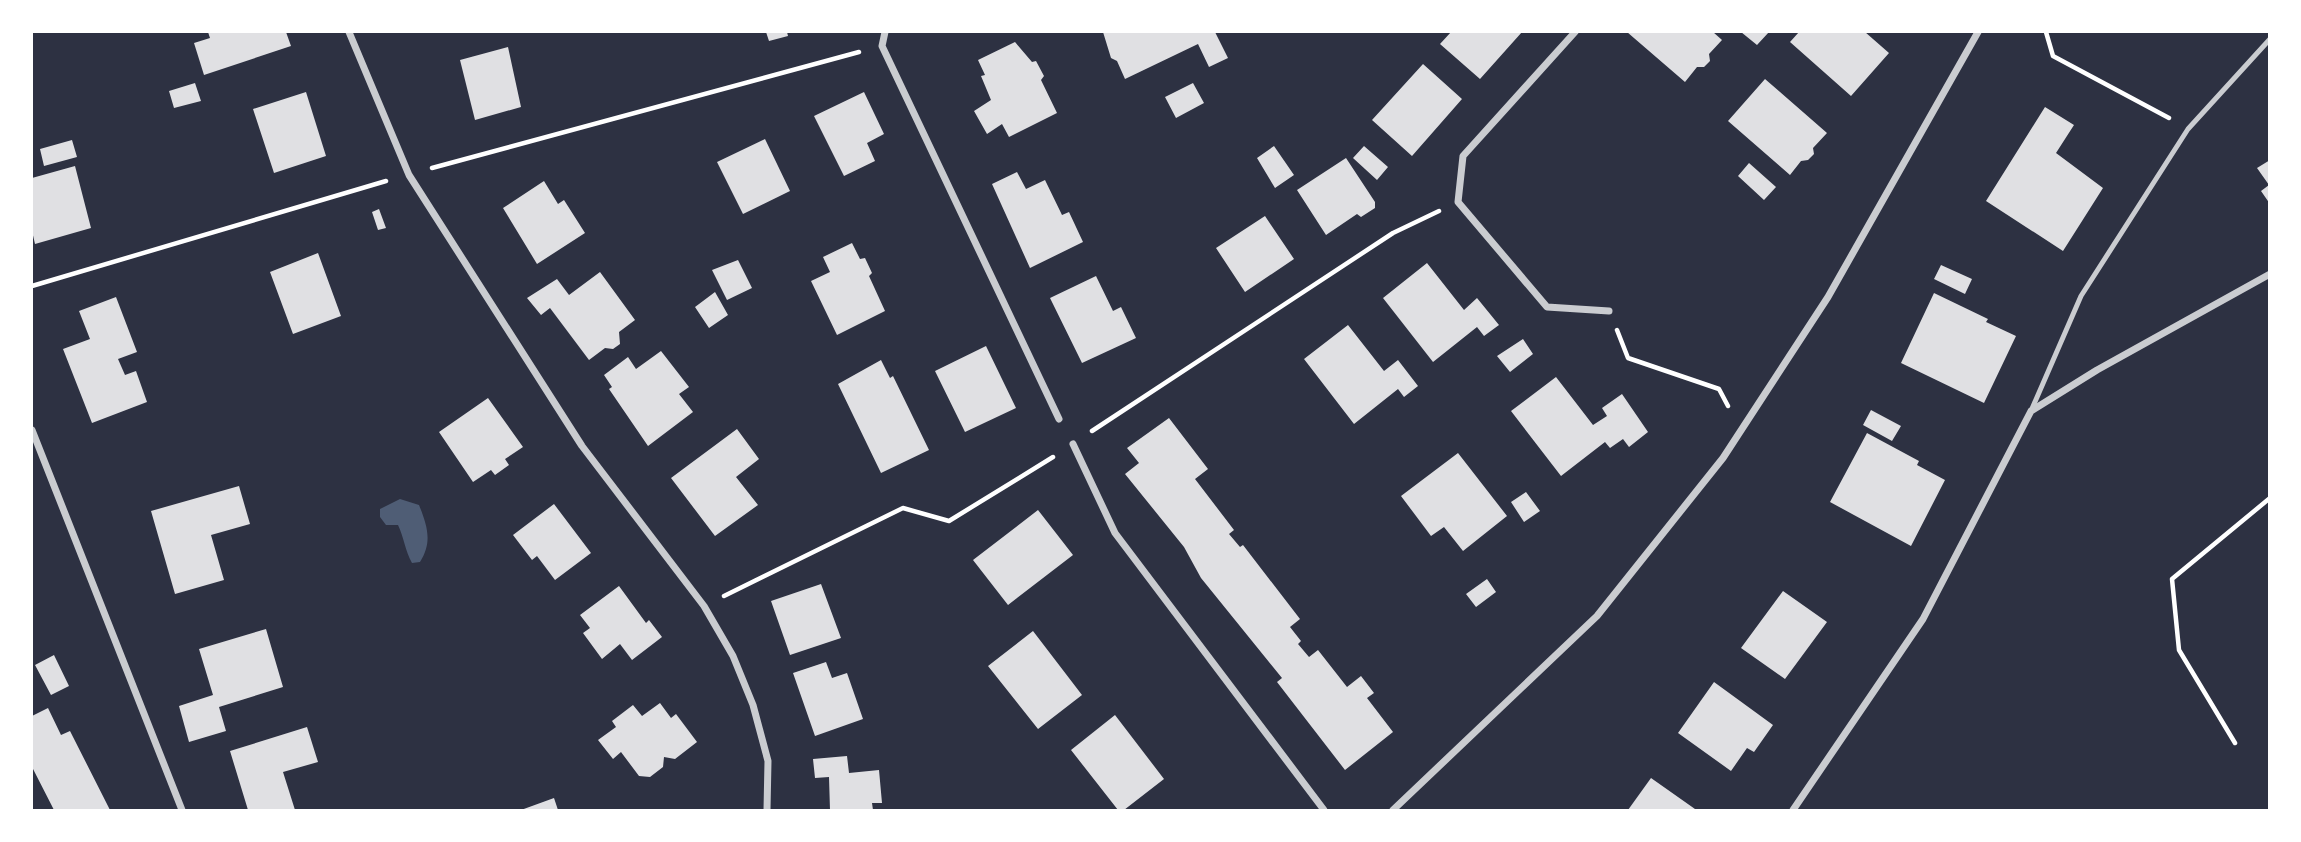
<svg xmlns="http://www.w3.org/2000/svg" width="2301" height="842" viewBox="0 0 2301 842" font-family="'IBM Plex Sans',sans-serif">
<rect width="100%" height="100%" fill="#2d3142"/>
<path fill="#4f5d75" d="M400 499 419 505C427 525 433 542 420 562L412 563C405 550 404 538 398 525H386L380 517V509Z"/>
<path fill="#e0e0e3" d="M208 32H286L291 46 204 75 194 43 210 38Z
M766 32H787L788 36 769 41Z
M1103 32H1215L1228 58 1209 67 1198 44 1125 79 1117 61 1111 58Z
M1451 32H1522L1480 79 1440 44Z
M1627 32H1713L1722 40 1709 54 1710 61 1704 67H1697L1685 82Z
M1741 32H1769L1757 45Z
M1799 32H1865L1889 53 1851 96 1790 42Z
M1015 42 1032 62 1036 61 1044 76 1041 80 1057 113 1009 137 1002 124 987 134 974 111 991 100 981 76 985 75 978 60Z
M508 47 521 107 475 120 460 60Z
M1423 64 1462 99 1412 156 1372 120Z
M1765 79 1827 133 1813 148 1814 154 1808 160 1801 161 1790 175 1728 121Z
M195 83 201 101 174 108 169 91Z
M1193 83 1204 103 1176 118 1165 97Z
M306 92 326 156 274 173 253 109Z
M864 92 884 134 867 143 875 161 844 176 814 116Z
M2045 107 2074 125 2056 153 2103 188 2063 251 1986 201Z
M765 139 790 191 743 214 717 162Z
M72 140 77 157 44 166 40 149Z
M1274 146 1294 175 1275 188 1257 158Z
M1364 146 1388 167 1377 180 1353 158Z
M1346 158 1375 202V208L1361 217 1357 214 1326 235 1297 190Z
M2270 160V204L2261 191 2269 185 2257 168Z
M1749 163 1776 187 1764 200 1738 176Z
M75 166 91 228 35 244 32 231V178Z
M1017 172 1026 189 1045 180 1062 215 1069 212 1083 242 1030 268 992 184Z
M544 181 558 204 564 200 585 233 537 264 503 208Z
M379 209 386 228 378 230 372 212Z
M1265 216 1294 259 1245 292 1216 248Z
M852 243 860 259 865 258 872 273 869 276 885 311 837 335 811 281 830 272 823 257Z
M318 253 341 316 293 334 270 272Z
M738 260 752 288 727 300 712 270Z
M1427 263 1464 310 1477 298 1499 325 1484 336 1477 327 1433 362 1383 298Z
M1941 265 1972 279 1965 294 1934 279Z
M600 272 635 320 619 332 620 344 613 349 605 348 589 360 550 308 541 315 527 298 557 279 569 295Z
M1096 276 1113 311 1121 307 1136 338 1082 363 1050 298Z
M715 292 728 315 709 328 695 307Z
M1934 293 1988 319 1986 322 2016 336 1984 403 1901 363Z
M116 297 137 352 118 359 125 375 136 371 147 402 92 423 63 349 90 339 79 311Z
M1348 325 1384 371 1398 360 1418 386 1404 397 1398 389 1354 424 1304 359Z
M1523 339 1533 354 1510 372 1497 356Z
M986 346 1016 408 965 432 935 371Z
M661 351 689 387 679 394 693 412 648 446 609 389 612 387 604 375 628 357 636 369Z
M881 360 890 378 893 376 929 450 881 473 838 384Z
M1556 377 1593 425 1607 416 1602 408 1622 394 1648 432 1629 447 1623 439 1610 448 1605 442 1561 476 1511 411Z
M488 398 523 447 505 459 509 465 495 475 491 470 473 482 439 432Z
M1871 410 1901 426 1892 441 1863 425Z
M1169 418 1208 469 1195 479 1234 530 1229 534 1240 547 1243 545 1300 619 1290 627 1301 641 1298 644 1309 657 1318 650 1347 687 1361 676 1374 693 1367 698 1393 732 1345 770 1277 682 1282 678 1201 578 1184 547 1125 474 1139 463 1127 448Z
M737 429 759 459 736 477 758 505 715 536 671 478Z
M1867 433 1919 461 1917 465 1945 480 1911 546 1830 502Z
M1458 453 1507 516 1463 551 1444 527 1431 536 1401 496Z
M239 486 250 524 211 535 224 580 175 594 151 511Z
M1526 492 1540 511 1524 522 1511 502Z
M554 504 591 553 555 580 537 556 532 560 513 535Z
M1038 510 1073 555 1008 605 973 560Z
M1487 579 1496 592 1476 607 1466 594Z
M821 584 841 638 790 655 771 601Z
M619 586 646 623 649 620 662 637 632 660 620 644 602 659 583 633 590 628 580 615Z
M1783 591 1827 622 1785 679 1741 648Z
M266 629 283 687 219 707 226 731 189 742 179 706 213 695 199 649Z
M1033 631 1082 695 1038 729 988 666Z
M54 655 69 686 51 695 35 665Z
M826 662 832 678 847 673 863 719 815 736 793 673Z
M1714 682 1773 725 1754 752 1747 748 1731 771 1678 733Z
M660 703 671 718 676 714 697 742 675 759 664 757 663 767 650 777 639 776 621 752 613 759 598 740 616 727 612 721 633 705 642 716Z
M48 708 61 735 70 731 110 810H54L32 767V716Z
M1115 715 1164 779 1124 810H1118L1071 750Z
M307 727 318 762 283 772 295 810H248L230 751Z
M847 756 849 773 879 770 882 803H872L873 810H830L829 777 815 778 813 759Z
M1651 778 1695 809 1694 810H1628Z
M554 798 558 810H521Z"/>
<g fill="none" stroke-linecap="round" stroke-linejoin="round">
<path stroke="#fff" stroke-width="4.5" d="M2046 32 2053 56 2169 118
M432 168 859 52
M32 286 386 181
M1617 330 1628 358 1719 389 1728 406
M1092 431 1393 233 1439 211
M724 596 903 508 949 521 1053 457
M2235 743 2179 650 2172 579 2270 498"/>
<path stroke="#caccd0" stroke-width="5" d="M2031 411 2081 296 2188 129 2270 39"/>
<path stroke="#caccd0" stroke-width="7" d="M349 32 409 175 582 446 704 606 733 656 753 705 768 761 767 810
M885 32 882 46 1059 419
M1575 32 1463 156 1458 202 1547 307 1609 311
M32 430 182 810
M1073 444 1115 533 1324 810
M1393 810 1597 616 1723 458 1828 297 1978 32
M1793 810 1923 619 2031 411 2097 370 2270 274"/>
</g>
<rect width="2301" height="842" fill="none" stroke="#ffffff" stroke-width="66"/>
</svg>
